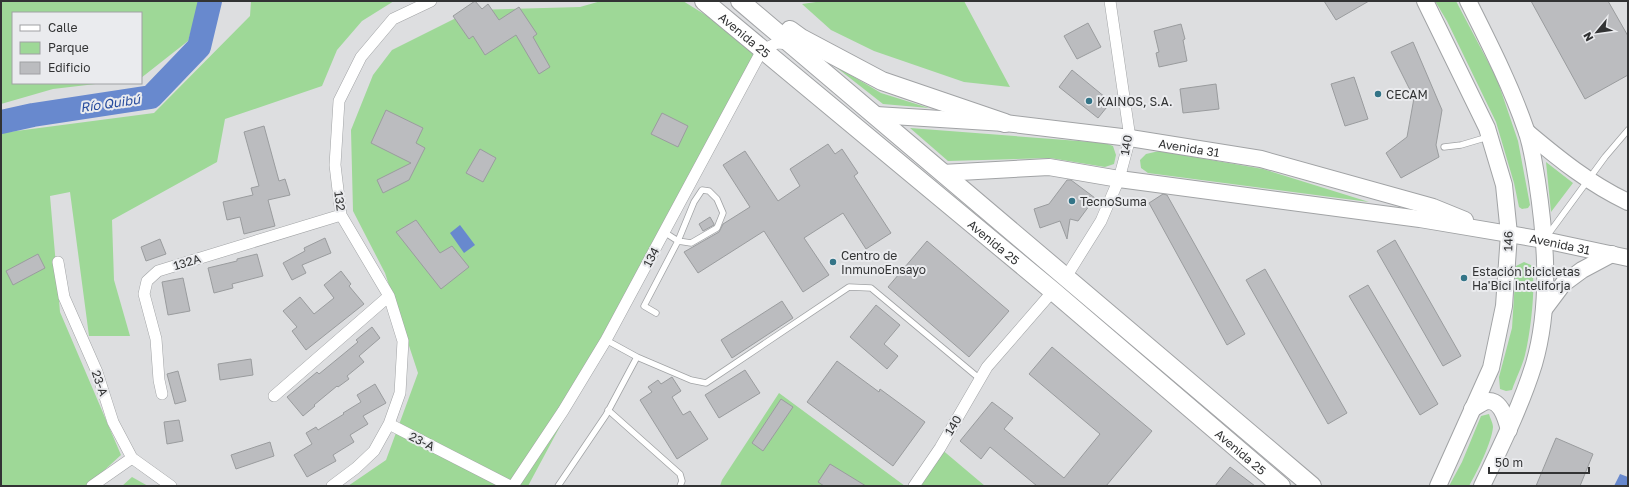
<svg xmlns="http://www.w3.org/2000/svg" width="1629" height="487" viewBox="0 0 1629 487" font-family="'Golos Text',sans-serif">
<rect width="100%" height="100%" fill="#dddee0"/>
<path fill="#9ed897" d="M1 1H200L188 41 141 78V13H13V83H104L53 89 1 104Z
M251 1H394L362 21 337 50 322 86 225 119 217 162 112 220 114 280 130 336H89L70 192 50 196 60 312 121 455 87 486H1V133L154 113 250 16Z
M601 1H683L762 50 528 486H348L386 460 418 373 385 273 353 211 351 130 373 75 392 50 472 10 580 7Z
M823 1H964L1010 87 964 82 874 51 831 30 802 4Z
M1435 1H1456L1497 79 1518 141 1530 205 1528 208 1522 209 1519 207 1514 183 1496 122 1447 21Z
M832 64 881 93 929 108 883 104Z
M910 128 1105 143 1113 146 1116 155 1114 164 1105 167 1050 158 948 161Z
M1159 151 1263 169 1369 202 1148 173 1141 168 1140 160 1146 154Z
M1546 162 1573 183 1551 212Z
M1524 262 1531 265C1537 281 1530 337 1525 355 1522 367 1516 378 1512 390L1506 391 1500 389 1499 377 1512 328 1516 266Z
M779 393 905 486H720L722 480Z
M1489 414C1490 418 1493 423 1493 427 1492 442 1477 472 1469 486H1449L1462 462 1481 416Z
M940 448 985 486H914Z
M132 477 148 486H122Z"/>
<path fill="#6889ce" d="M460 225 475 245 464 253 450 233Z
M1620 474 1628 477V486H1614Z"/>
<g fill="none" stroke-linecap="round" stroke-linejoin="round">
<path stroke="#6889ce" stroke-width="24" d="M1 122 33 115 151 97 199 47 210 1"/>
</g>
<path fill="#bbbcbf" stroke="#9a9c9e" d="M475 1 482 9 488 4 499 20 519 7 537 34 533 37 550 67 539 74 516 35 485 55 473 36 469 39 453 16Z
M1324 1H1369L1336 20Z
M1531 1H1608L1628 36V75L1585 99Z
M1088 23 1101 47 1077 59 1064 36Z
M1181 24 1185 39 1183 40 1187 61 1159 67 1156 53 1159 52 1154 31Z
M1413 42 1442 110 1436 145 1439 157 1401 178 1386 153 1407 137 1414 98 1391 52Z
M1072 70 1111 102 1098 118 1059 87Z
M1354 77 1368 119 1345 126 1331 84Z
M1216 84 1219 109 1183 113 1180 89Z
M386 110 423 128 416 143 425 148 409 180 383 193 377 180 411 163 371 143Z
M662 113 688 126 678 147 651 134Z
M264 126 279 181 285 179 290 195 268 200 275 226 244 234 240 217 227 220 223 202 253 195 251 188 259 186 244 132Z
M828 144 835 154 842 149 858 173 854 176 891 233 866 249 843 213 804 238 829 275 803 292 764 231 698 273 684 252 719 232 723 224 750 207 723 165 745 151 778 201 800 186 790 169Z
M480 149 496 158 483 182 466 173Z
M1067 180H1071L1095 198 1078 221 1070 219 1067 239 1060 221 1040 228 1034 209 1049 204Z
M1163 194 1167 195 1245 334 1227 345 1149 203Z
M710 217 714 224V225L703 231 699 224Z
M416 220 440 253 452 246 469 267 441 289 396 232Z
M325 238 331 253 302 265 306 273 292 280 283 263 305 251 304 248Z
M160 239 166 254 146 261 141 247Z
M1395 240 1461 356 1443 366 1377 251Z
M927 241 1009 311 969 357 888 287Z
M38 254 45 268 13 285 6 271Z
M257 254 263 276 232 284 233 288 214 293 208 268 237 261V259Z
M1265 269 1347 413 1328 424 1246 280Z
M341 271 351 284 349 286 364 304 306 350 292 331 297 327 283 311 300 297 314 314 334 298 324 285Z
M183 278 190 311 168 315 162 282Z
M1368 285 1438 404 1420 415 1349 296Z
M782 301 793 318 732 358 721 340Z
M876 305 900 325 884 344 898 356 887 369 850 337Z
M372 327 380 338 359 356 364 362 347 376 349 379 338 387 337 386 314 405 315 406 303 416 287 397 317 372 319 374 341 356 358 342 356 340Z
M1052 347 1152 431 1106 486H1037L990 447 981 459 960 441 992 402 1013 418 1004 429 1064 478 1100 434 1029 374Z
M251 359 253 375 220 380 218 364Z
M837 361 879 392 880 389 925 422 893 466 807 402Z
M745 370 760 393 719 418 705 395Z
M178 371 186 401 175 404 167 374Z
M672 377 681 391 672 397 683 415 690 411 708 439 677 459 640 400 652 392 648 387 658 380 661 384Z
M375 384 386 403 363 416 368 424 350 435 354 442 333 455 336 461 307 477 294 455 312 444 306 433 316 427 318 430 344 414 343 413 361 402 357 395Z
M781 399 793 407 763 451 752 443Z
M179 420 183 441 167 444 164 422Z
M1556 438 1593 454 1580 486H1536Z
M270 442 274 456 236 469 231 455Z
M830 464 866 486H824L818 482Z
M1230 467 1255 486H1215Z"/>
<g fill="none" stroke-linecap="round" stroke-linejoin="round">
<g stroke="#a1a3a5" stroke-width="7">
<path id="lane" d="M1444 147 1461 145 1488 137
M1547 236 1605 157 1628 130
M656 313 644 306 678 241 694 202 702 190 709 191 717 199 723 213 717 228 691 243 678 241 664 232
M637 357 691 380 706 383 849 287 871 288 980 379
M608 410 680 474 682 481 680 486
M558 486 606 415 637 357 606 340"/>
</g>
<g stroke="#a1a3a5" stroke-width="12">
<path id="street" d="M58 262 64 297 97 372 113 422 132 458 171 486
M1066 277 1101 221 1119 179 1130 138 1110 1
M162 394 159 380 156 339 144 294 147 281 158 271 341 215
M274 396 389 296
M389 424 510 486
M92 486 132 458
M332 486 356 468 374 451 389 424 400 393 403 341 389 296 341 215 335 165 339 101 361 57 393 19 431 1
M513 486 563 411 606 340 762 50 777 43 791 44
M914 486 940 448 987 367 1053 291"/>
</g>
<g stroke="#a1a3a5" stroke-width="18">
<g id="secondary">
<path d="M1425 1 1487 128 1504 185 1509 234 1504 306 1491 368 1438 486"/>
<path d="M1468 1C1489 43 1511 86 1526 130 1532 146 1534 164 1537 181 1546 240 1551 305 1534 364 1521 406 1501 446 1482 486"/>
<path id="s1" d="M876 115 1005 123 1130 138 1261 159 1433 207 1465 220"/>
<path d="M1527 132C1559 159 1590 184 1628 202"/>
<path id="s2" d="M942 173 1049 167 1119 179 1420 219 1544 240 1628 258"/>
<path d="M1545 308 1563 284 1582 270 1612 254"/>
<path d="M1472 409C1476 407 1480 404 1484 402 1500 396 1506 419 1509 430"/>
</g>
</g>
<g stroke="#a1a3a5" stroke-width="20">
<g id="primary">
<path id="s3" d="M704 1 1053 291 1281 486"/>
<path d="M740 1 1312 486"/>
<path d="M790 30 801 38 882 81 1005 123"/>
</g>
</g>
<use href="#lane" stroke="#fff" stroke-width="5.5"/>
<use href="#street" stroke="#fff" stroke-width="11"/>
<use href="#secondary" stroke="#fff" stroke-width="16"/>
<use href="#primary" stroke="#fff" stroke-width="18"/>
</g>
<g fill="#337487" stroke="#eaebee" stroke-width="1.5">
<circle cx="1378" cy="94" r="4"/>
<circle cx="1089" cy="101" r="4"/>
<circle cx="1072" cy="201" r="4"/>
<circle cx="833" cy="262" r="4"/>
<circle cx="1464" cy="278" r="4"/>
</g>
<g text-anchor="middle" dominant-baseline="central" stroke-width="4" stroke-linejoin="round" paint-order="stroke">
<g font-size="12" fill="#323334" stroke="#eaebee">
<text stroke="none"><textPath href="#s3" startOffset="53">Avenida 25</textPath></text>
<text transform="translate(1126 145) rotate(-81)">140</text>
<text stroke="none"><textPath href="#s1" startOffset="315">Avenida 31</textPath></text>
<text transform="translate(340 201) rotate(83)">132</text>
<text transform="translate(1508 241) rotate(-89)">146</text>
<text stroke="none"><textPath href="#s3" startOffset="377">Avenida 25</textPath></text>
<text stroke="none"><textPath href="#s2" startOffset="624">Avenida 31</textPath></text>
<text transform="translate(651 257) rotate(-62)">134</text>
<text transform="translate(187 262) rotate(-17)">132A</text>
<text transform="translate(100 383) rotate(71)">23-A</text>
<text transform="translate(953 425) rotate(-59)">140</text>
<text transform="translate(422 441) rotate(27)">23-A</text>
<text stroke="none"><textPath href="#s3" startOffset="701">Avenida 25</textPath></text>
</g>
<g font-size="12" fill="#323334" stroke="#eaebee" text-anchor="start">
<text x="1386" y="94">CECAM</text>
<text x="1097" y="101">KAINOS, S.A.</text>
<text x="1080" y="201">TecnoSuma</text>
<text x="841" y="255">Centro de<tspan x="841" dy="14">InmunoEnsayo</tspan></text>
<text x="1472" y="271">Estación bicicletas<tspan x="1472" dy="14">Ha'Bici Inteliforja</tspan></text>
</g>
<g font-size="13" font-style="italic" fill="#274c9e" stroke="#eaebee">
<text transform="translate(110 103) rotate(-8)">Río Quibú</text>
</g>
</g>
<rect width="1629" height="487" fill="none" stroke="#323334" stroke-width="4"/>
<rect x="12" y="12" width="130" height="72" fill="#eaebee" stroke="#a0a1a4"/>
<rect x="20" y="25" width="20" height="6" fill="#ffffff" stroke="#a0a1a4"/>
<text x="48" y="32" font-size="12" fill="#323334">Calle</text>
<rect x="20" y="42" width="20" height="12" fill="#9ed897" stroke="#a0a1a4"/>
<text x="48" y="52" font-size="12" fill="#323334">Parque</text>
<rect x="20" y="62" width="20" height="12" fill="#bbbcbf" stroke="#a0a1a4"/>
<text x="48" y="72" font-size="12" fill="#323334">Edificio</text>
<g transform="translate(1597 32) rotate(241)" stroke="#eaebee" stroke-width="3" paint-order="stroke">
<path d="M0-3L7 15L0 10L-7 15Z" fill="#323334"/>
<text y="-6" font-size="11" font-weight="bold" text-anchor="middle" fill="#323334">N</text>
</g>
<path d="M1489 467v6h100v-6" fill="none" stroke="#323334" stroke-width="2"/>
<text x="1495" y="467" font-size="12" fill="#323334" stroke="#eaebee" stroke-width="3" paint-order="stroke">50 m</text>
</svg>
